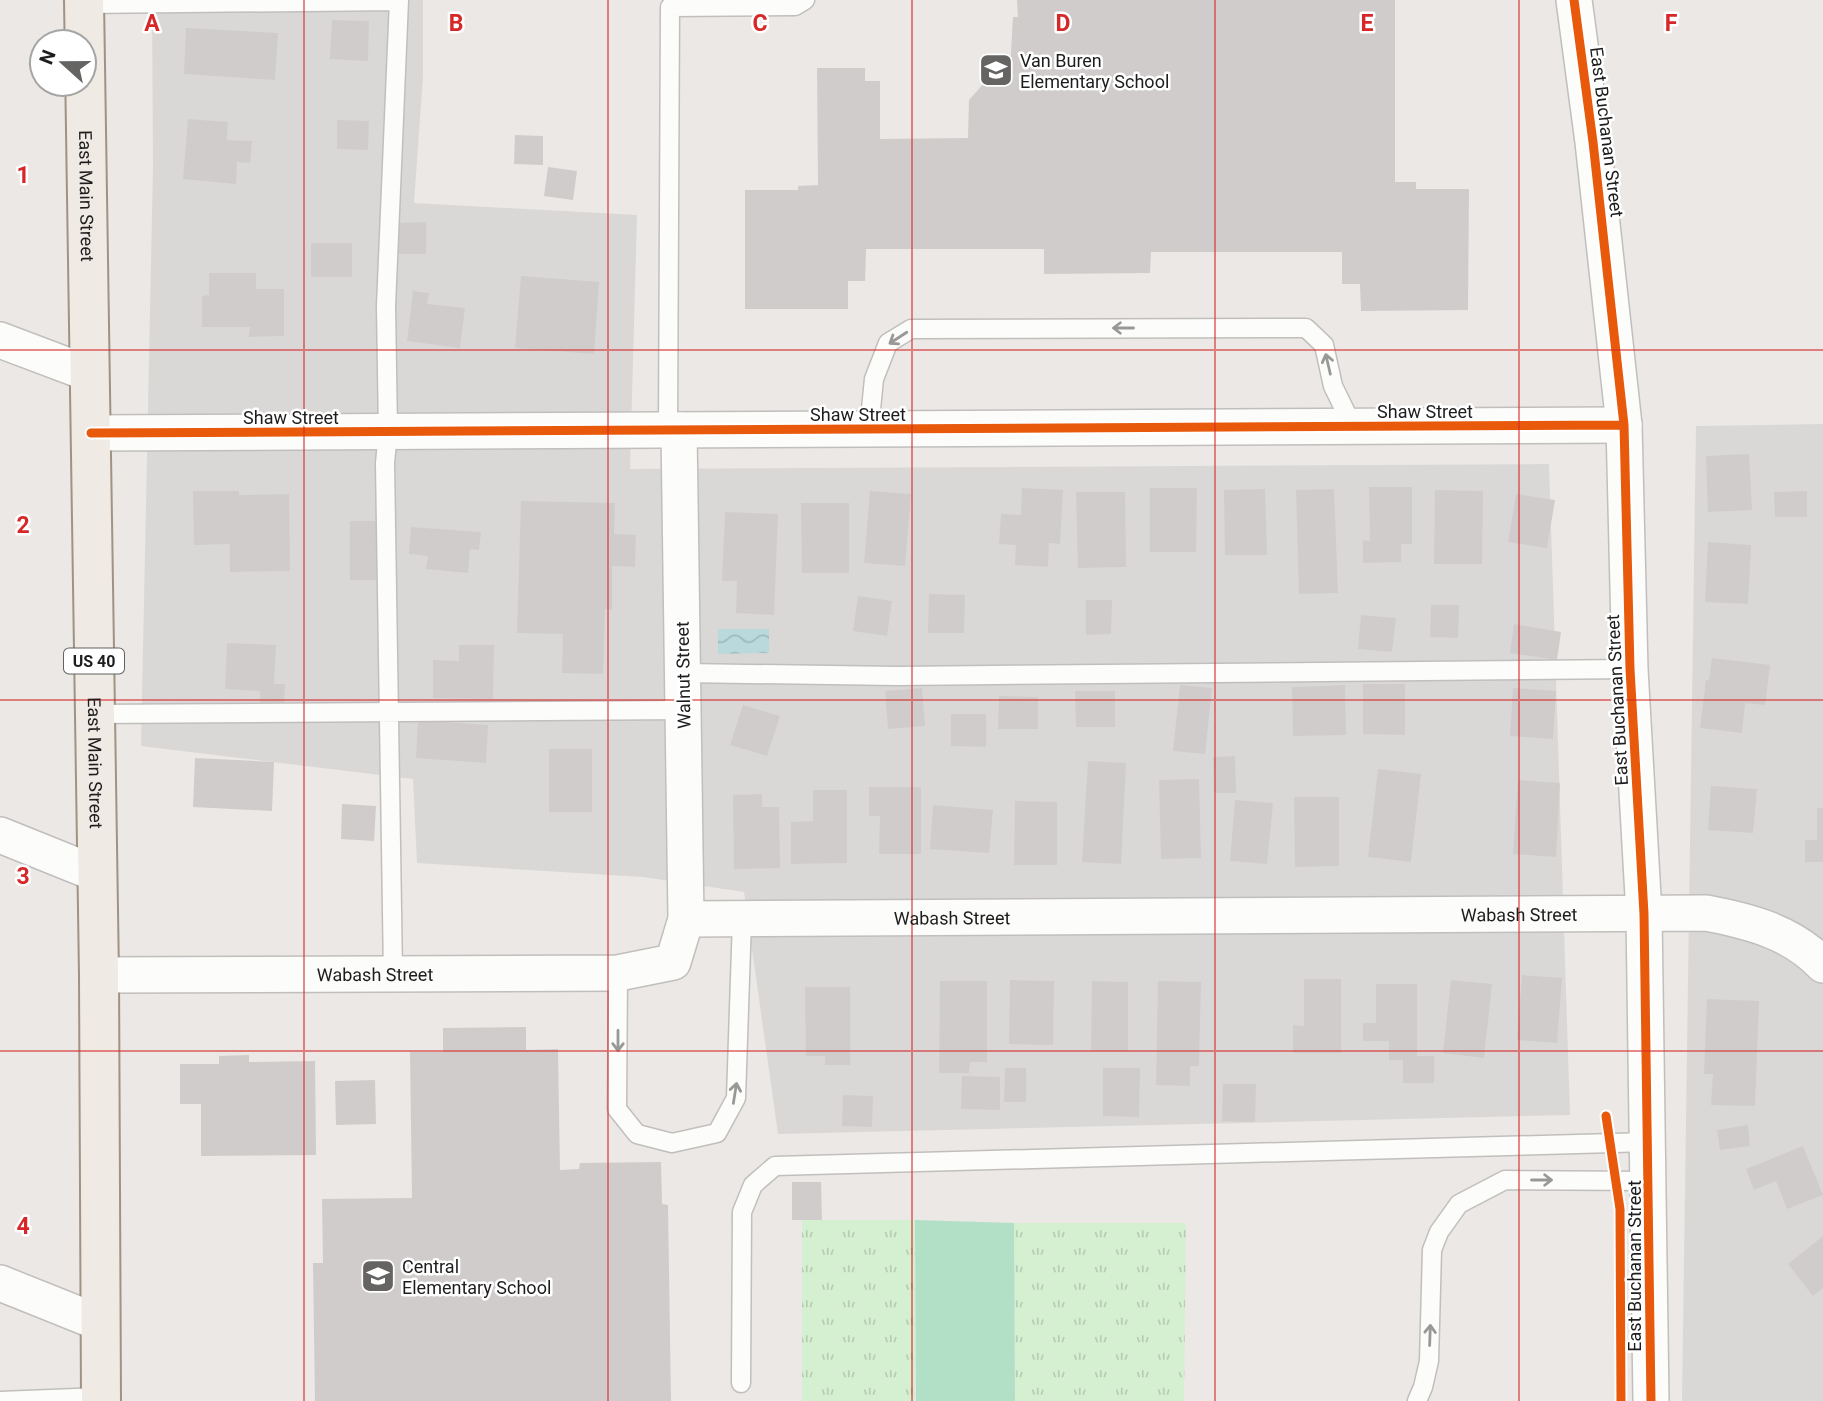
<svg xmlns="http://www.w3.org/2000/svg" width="1823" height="1401" viewBox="0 0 1823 1401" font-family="Roboto,sans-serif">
<defs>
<pattern id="park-tufts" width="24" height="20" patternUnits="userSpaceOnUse" patternTransform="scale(1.75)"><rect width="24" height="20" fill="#d5f0d1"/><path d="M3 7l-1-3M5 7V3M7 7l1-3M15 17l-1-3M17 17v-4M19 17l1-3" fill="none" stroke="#b6cdb3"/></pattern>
<pattern id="water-waves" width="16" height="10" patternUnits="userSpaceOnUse" patternTransform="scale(1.75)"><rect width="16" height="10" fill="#bad9dd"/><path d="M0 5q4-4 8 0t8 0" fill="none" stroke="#9fbabd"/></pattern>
</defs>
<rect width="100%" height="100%" fill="#ebe8e5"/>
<path fill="#dad8d7" d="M152 0H423V77L414 203 637 215 630 469 1549 464 1570 1115 778 1134 744 892 643 877 417 863 413 779 141 746 153 167Z
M1823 424V1401H1682L1696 426Z"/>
<path fill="url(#park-tufts)" d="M802 1220H915V1401H802Z
M1014 1223H1186L1184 1401H1015Z"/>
<path fill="#b2e0c7" d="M915 1220 1014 1223 1015 1401H916Z"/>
<path fill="url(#water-waves)" d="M718 629H769V653L718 654Z"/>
<path fill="#d0cccb" d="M1017 0H1395V182H1416V189H1469L1468 310 1361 311 1360 284H1342V252H1151L1150 273 1044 274V249H866L865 281H848V309H745V190H798V186L818 185 817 68H865V81H880V139L968 138 969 100 984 83 1001 84V70H1010L1013 17H1018Z
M332 20 369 21 368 61 330 59Z
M186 28 278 33 275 80 184 74Z
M188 119 228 122 227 140 252 141 250 163 237 162 236 184 183 179Z
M337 120 369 121 368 150 337 149Z
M515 135 543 136V165L514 164Z
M548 167 577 171 573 200 544 196Z
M426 222V254H398L397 223Z
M311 243H352V277H311Z
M209 273H256V289H284V336L249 337 250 327H202V296L209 295Z
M521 276 599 282 594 354 515 348Z
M413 291 429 293 427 304 465 308 460 348 407 341Z
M1749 454 1752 510 1708 512 1706 456Z
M1369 487H1412V544H1401V562L1363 563V540L1370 541Z
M1022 488 1063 490 1060 544 1049 543 1048 567 1015 565 1016 545 999 544 1001 514 1021 515Z
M1150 488H1197L1196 552H1150Z
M1265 489 1267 555H1225L1224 490Z
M1334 489 1338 593 1299 594 1296 490Z
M1435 490 1483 491 1482 564H1434Z
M193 491H239V495L289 494 290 571 230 572V544L194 545Z
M870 491 911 494 905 566 864 563Z
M1807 491V517H1775L1774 492Z
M1076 492H1125L1126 567 1078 568Z
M1516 494 1555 500 1547 548 1508 542Z
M521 501 615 503 614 534 636 535 635 567 612 566V610L605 609 603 674 562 673 563 634 517 633Z
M801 503H849V573H802Z
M725 512 778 514 774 615 736 613 737 581H722Z
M350 521H379V580H350Z
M411 527 481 532 479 550 470 549 468 573 426 569 428 556 409 554Z
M1708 542 1751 545 1748 604 1705 602Z
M929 594 965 595 964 633H928Z
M858 596 892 601 887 636 853 631Z
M1086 600H1112L1111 634 1086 635Z
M1431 605H1459L1458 638 1430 637Z
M1361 615 1396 618 1392 652 1358 649Z
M1514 624 1561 632 1557 660 1510 653Z
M227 643 276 645 274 684H285L284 705 260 704V691L225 689Z
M459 645H494L493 699 433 698V660L459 661Z
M1712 658 1770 665 1765 705 1745 703 1742 733 1700 728 1706 680H1709Z
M1363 684H1405V735L1363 734Z
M1180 685 1212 688 1205 754 1173 751Z
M1345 685 1346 735 1293 736 1292 687Z
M922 688 925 726 888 729 885 691Z
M1513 688 1556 691 1553 739 1510 736Z
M1075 691H1115V727H1076Z
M999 696 1038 697V729H998Z
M743 705 780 716 767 756 730 745Z
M951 714H986V747L951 746Z
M418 720 488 725 486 763 416 758Z
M549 749H592V812H549Z
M1235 756 1236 793H1214L1213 757Z
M195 758 274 762 272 811 193 807Z
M1088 761 1126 763 1121 864 1082 862Z
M1378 769 1421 774 1411 862 1368 857Z
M1199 779 1201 858 1161 859 1159 780Z
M1518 780 1560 783 1556 857 1513 854Z
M1711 786 1757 789 1753 833 1708 830Z
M869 787H921V854H879L880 816H869Z
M813 790H847V863L791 864V822L813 821Z
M762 794V807H779L780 868 734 869 733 795Z
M1294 797H1339V866L1295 867Z
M1235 800 1273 803 1267 864 1230 861Z
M1015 801 1057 802V865H1014Z
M342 804 376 806 374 841 341 839Z
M933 805 993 810 989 853 930 849Z
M1817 808H1823V862H1805V840H1817Z
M1522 975 1562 978 1557 1043 1517 1040Z
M1304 979H1341V1053H1293V1025L1304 1026Z
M1010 980 1054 981 1053 1045 1009 1044Z
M1451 980 1492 984 1484 1058 1443 1053Z
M940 981H987V1062H970L969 1073H939Z
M1092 981 1128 982V1051H1091Z
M1158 981 1201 982 1199 1066H1190V1086L1156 1085Z
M1376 984H1417V1056H1434V1083H1403V1060H1389V1041H1363V1023H1376Z
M805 987H850V1065H825V1056H806Z
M1707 999 1759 1001 1755 1106 1711 1105 1713 1074H1704Z
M526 1027V1050L558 1049 560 1170 579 1169 580 1163 661 1162 662 1204 668 1205 671 1401H315L313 1263H323L322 1199 412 1198 410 1052H443V1028Z
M249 1055V1062L315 1061 316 1155 201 1156V1104H180V1064H219V1056Z
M1005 1068H1026V1102H1004Z
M1103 1068H1140L1139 1117 1103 1116Z
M962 1076 1000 1077V1110L961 1109Z
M375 1080 376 1124 336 1125 335 1081Z
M1223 1084H1256L1255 1122 1222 1121Z
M843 1095 873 1096 872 1127 842 1126Z
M1748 1125 1750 1146 1720 1150 1717 1130Z
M1803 1146 1823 1195 1787 1209 1776 1181 1754 1190 1746 1169Z
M792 1182H821L822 1220H792Z
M1823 1236V1288L1813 1296 1788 1264Z"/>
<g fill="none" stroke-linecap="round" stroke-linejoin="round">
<g stroke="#c1bfbe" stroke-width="21">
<path id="service" d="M84 4 399 1
M869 429 874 379 888 343 911 329 1306 328 1324 345 1333 386 1353 427
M668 430 670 7 795 6 805 0
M684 673 897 676 1630 669
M95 714 684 710
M618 973 617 1109 637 1134 672 1143 717 1133 736 1098 742 919
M393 974 385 463 388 432 386 306 399 0
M741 1383 742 1212 753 1185 775 1166 1649 1142
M0 1401 101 1397
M1417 1401 1423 1387 1429 1361 1432 1250 1439 1232 1459 1204 1505 1180 1649 1181"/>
</g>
<g stroke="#c1bfbe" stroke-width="38">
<g id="minor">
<path d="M1574 0 1593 142 1624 425 1630 669 1644 914 1651 1401"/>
<path d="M0 340 90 374"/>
<path d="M91 433 1624 425"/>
<path d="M0 835 97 874"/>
<path id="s1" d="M686 919 1706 913C1749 921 1792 932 1823 965"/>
<path id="s2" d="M99 975 618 973 673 962 686 919 679 430"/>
<path d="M0 1283 100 1323"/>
</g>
</g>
<g stroke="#a09384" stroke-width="42">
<g id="primary">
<path id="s3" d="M84 0 99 975 101 1401"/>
</g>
</g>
<use href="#service" stroke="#fcfcfb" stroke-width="18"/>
<use href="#minor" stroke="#fcfcfb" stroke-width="35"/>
<use href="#primary" stroke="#f0eae4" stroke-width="38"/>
<g stroke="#fff" stroke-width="13">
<path id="cycleway" d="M1574 0 1593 142 1624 425 1630 669 1644 914 1651 1401
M91 433 1624 425
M1606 1116 1620 1209 1621 1401"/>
</g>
<use href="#cycleway" stroke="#e8590c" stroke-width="9"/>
</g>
<defs><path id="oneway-shaft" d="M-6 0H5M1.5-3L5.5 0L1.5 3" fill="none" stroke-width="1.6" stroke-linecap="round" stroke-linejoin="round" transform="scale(1.75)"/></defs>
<g stroke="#989897">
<use href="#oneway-shaft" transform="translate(1123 328) rotate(180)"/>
<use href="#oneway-shaft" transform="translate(898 338) rotate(147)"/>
<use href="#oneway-shaft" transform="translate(1328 364) rotate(-103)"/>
<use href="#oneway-shaft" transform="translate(618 1041) rotate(90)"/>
<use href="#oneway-shaft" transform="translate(735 1093) rotate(-81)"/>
<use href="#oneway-shaft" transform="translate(1542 1180)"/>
<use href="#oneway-shaft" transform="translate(1430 1335) rotate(-88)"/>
</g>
<path fill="none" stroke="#d62828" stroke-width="2" stroke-opacity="0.55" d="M304 0V1401M608 0V1401M912 0V1401M1215 0V1401M1519 0V1401M0 350H1823M0 700H1823M0 1051H1823"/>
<defs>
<g id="school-square" transform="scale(1.75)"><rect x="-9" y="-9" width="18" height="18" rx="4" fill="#656463" stroke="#fff"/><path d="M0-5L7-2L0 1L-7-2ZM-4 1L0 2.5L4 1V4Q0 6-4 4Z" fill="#fff"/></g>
</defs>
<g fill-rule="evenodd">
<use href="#school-square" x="996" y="70"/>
<use href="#school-square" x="378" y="1276"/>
</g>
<g text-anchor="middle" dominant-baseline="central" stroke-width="5" stroke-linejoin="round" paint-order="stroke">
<rect fill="#fff" stroke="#616161" stroke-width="2" x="64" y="648.5" width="60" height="25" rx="5"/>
<g font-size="16" font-weight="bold" fill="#1d1d1d">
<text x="94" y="661">US 40</text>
</g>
<g font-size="18" fill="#1d1d1d" stroke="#fff" text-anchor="start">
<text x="1020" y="60">Van Buren<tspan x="1020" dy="21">Elementary School</tspan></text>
<text x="402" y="1266">Central<tspan x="402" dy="21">Elementary School</tspan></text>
</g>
<g font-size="18" fill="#1d1d1d" stroke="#fff">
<text transform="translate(1607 132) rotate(83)">East Buchanan Street</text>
<text stroke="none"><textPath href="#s3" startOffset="196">East Main Street</textPath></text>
<text x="1425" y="411">Shaw Street</text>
<text x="858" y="414">Shaw Street</text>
<text x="291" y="417">Shaw Street</text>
<text transform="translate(683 675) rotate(-91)">Walnut Street</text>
<text transform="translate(1617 700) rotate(-93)">East Buchanan Street</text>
<text stroke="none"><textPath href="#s3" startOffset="763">East Main Street</textPath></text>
<text stroke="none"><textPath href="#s1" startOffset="833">Wabash Street</textPath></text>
<text stroke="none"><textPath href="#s1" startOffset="266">Wabash Street</textPath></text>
<text stroke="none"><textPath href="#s2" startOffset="276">Wabash Street</textPath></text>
<text transform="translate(1634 1266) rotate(-90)">East Buchanan Street</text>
</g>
</g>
<g font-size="23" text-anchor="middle" font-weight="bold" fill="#d62828" stroke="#fff" stroke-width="5" stroke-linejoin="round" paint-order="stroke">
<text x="152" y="31">A</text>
<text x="456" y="31">B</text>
<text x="760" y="31">C</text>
<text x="1063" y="31">D</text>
<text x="1367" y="31">E</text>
<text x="1671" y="31">F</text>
<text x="23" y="183">1</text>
<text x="23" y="533">2</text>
<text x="23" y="884">3</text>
<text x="23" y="1234">4</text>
</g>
<g transform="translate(63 63) rotate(291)"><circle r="33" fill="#ffffff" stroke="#a5a5a5" stroke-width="2"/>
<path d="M0-5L12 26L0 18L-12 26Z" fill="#656463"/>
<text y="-10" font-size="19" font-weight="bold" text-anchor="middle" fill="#1d1d1d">N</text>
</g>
</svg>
